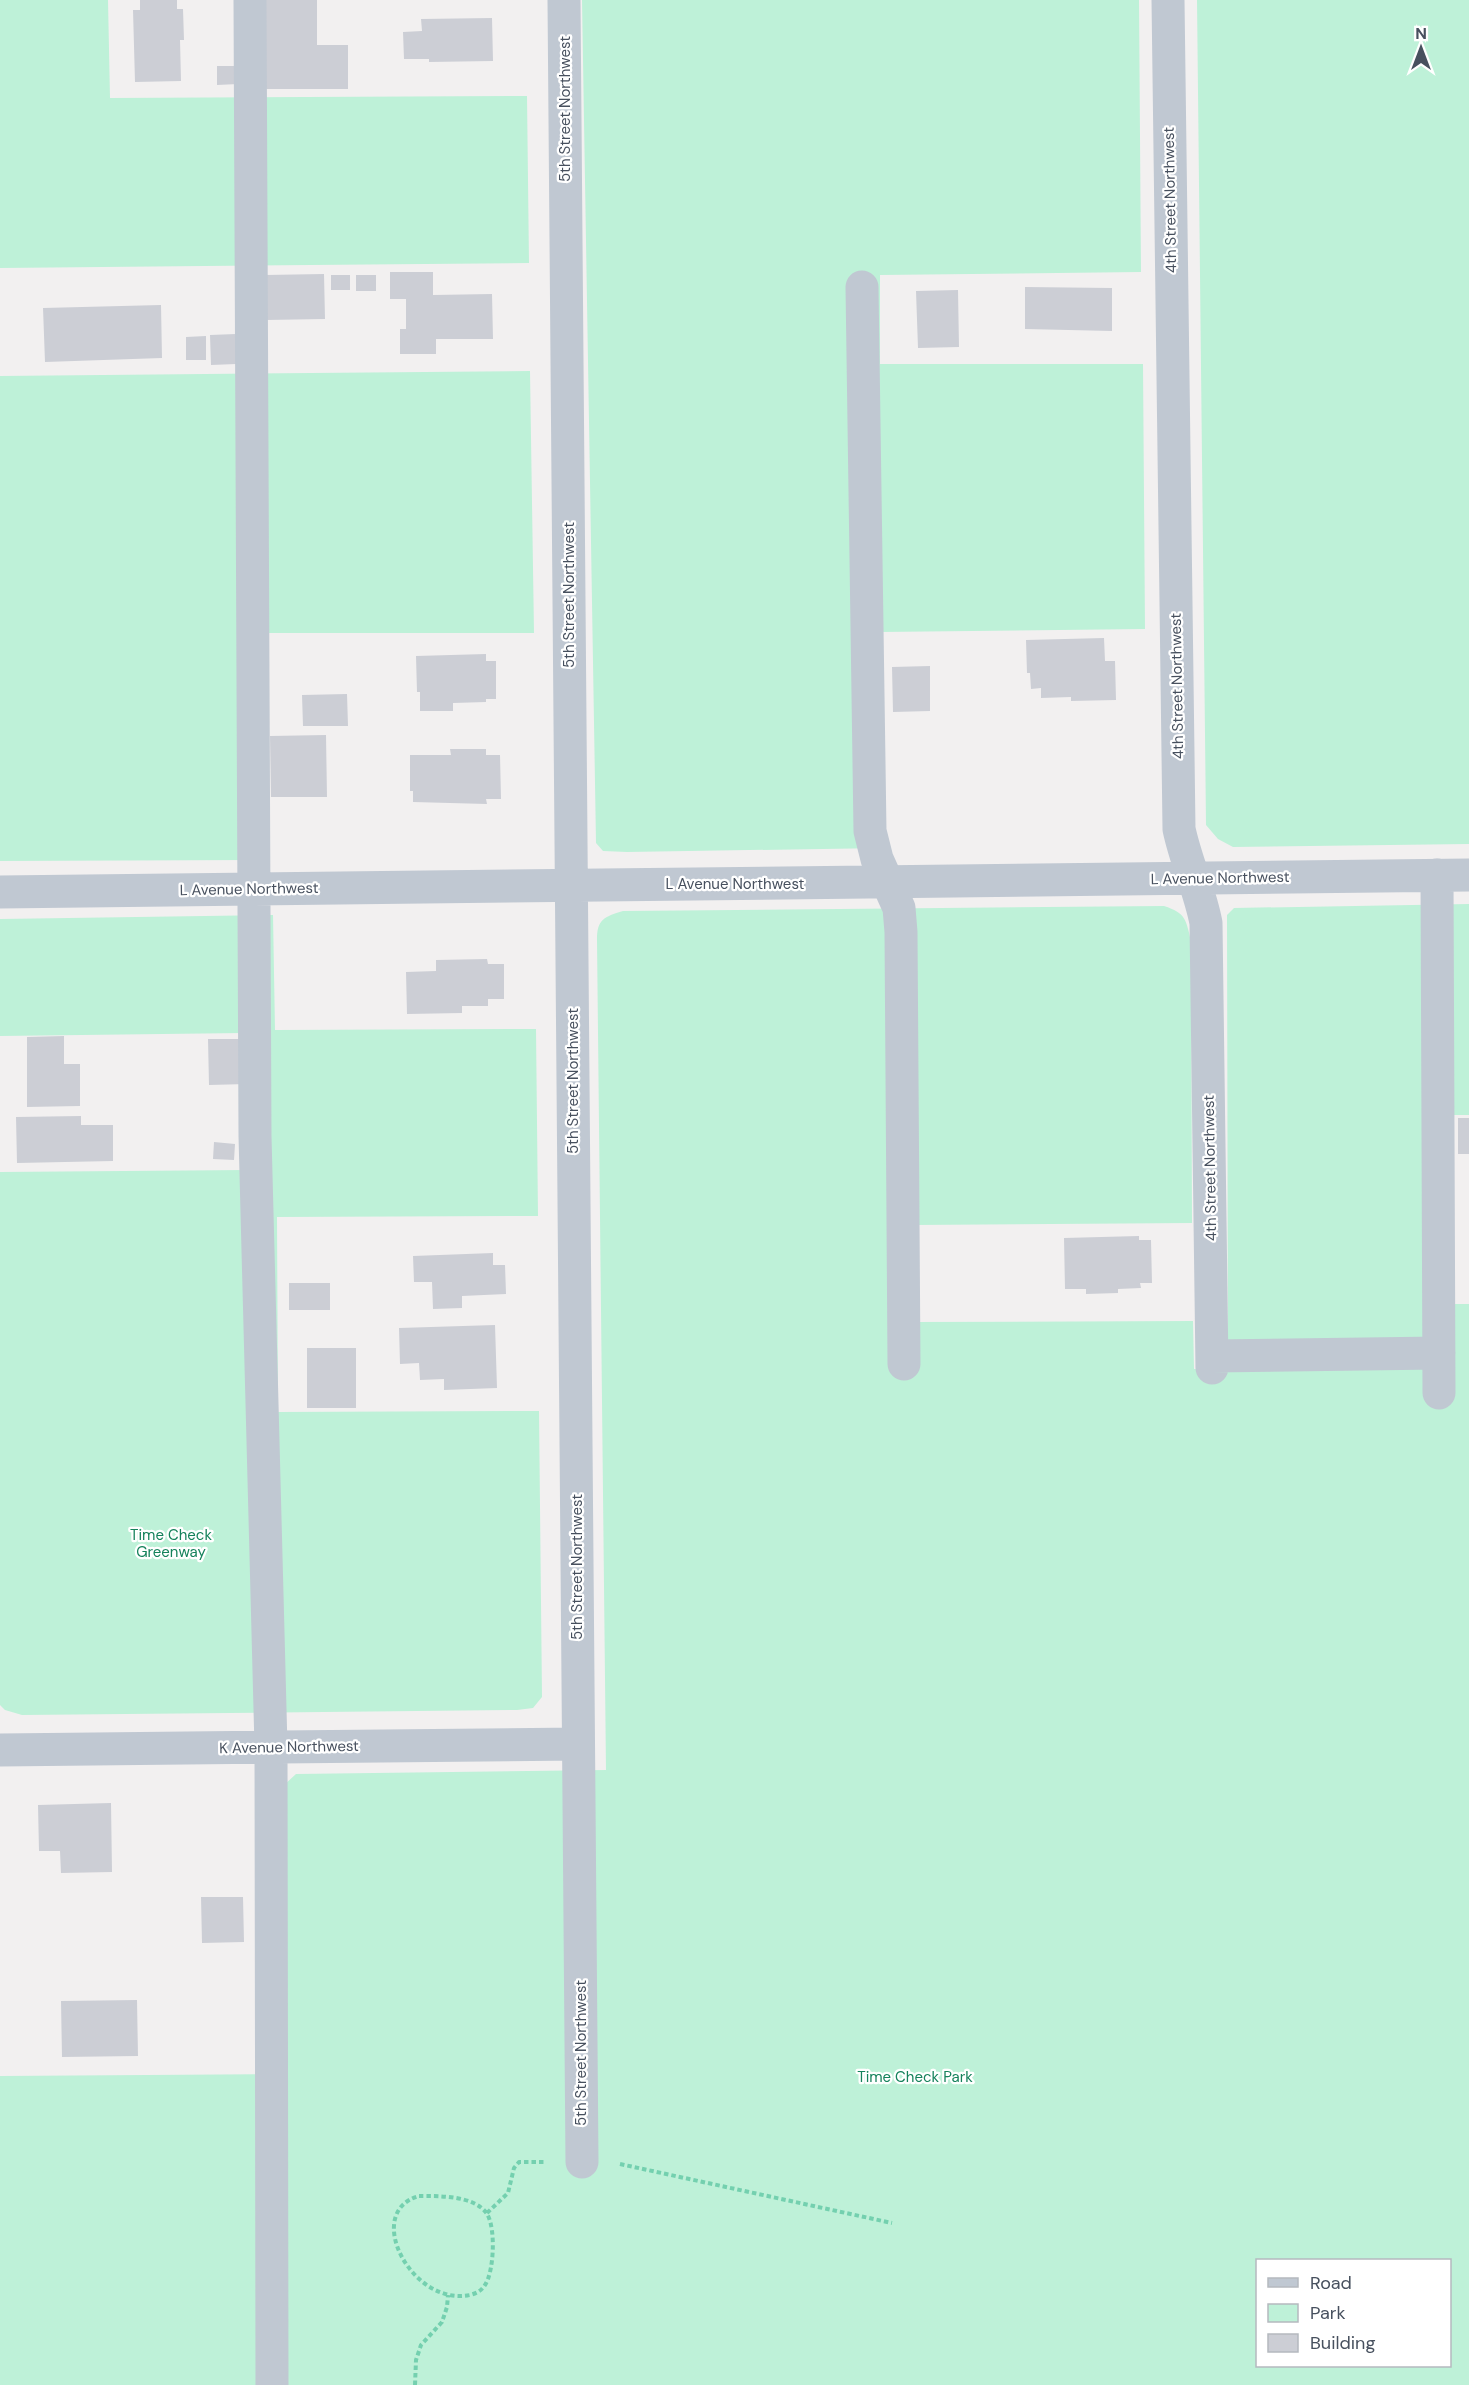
<svg xmlns="http://www.w3.org/2000/svg" width="1469" height="2385" viewBox="0 0 1469 2385" font-family="'DM Sans',sans-serif">
<rect width="100%" height="100%" fill="#f2f0f0"/>
<path fill="#bef1d8" fill-rule="evenodd" d="M0 0H108L110 98 527 96 529 263 0 268Z
M582 0H1139L1141 272 880 275V364H1143L1145 629 880 632 884 848 627 852 603 851 596 843Z
M1197 0H1469V844L1233 847 1218 839 1206 825Z
M530 371 534 633H266V860L0 861V376Z
M1469 904V1115H1450L1452 1304H1469V2385H0V2076L282 2074 283 1786 296 1774 606 1770 597 940C597 919 604 917 623 911L1164 906C1186 913 1186 920 1191 941L1192 1223 913 1225 914 1322 1193 1321 1194 1369 1228 1371 1227 915 1234 908ZM1258 2260H1450V2366H1258Z
M273 915 275 1030 536 1029 538 1216 277 1217 278 1412 539 1411 542 1697 533 1708 517 1710 22 1715 5 1710 0 1705V1172L246 1170 244 1033 0 1036V919Z"/>
<path fill="#ccced5" d="M140 0H177V9H183L184 40H180L181 81 135 82 133 10H140Z
M265 0H317V45H348V89H266Z
M492 18 493 61 429 62V59H404L403 32 422 31 421 19Z
M217 66H238V84L217 85Z
M390 272H433V295L492 294 493 339H436V354H400V329H406V299H390Z
M324 274 325 319 266 320 265 275Z
M331 275H350V290H331Z
M356 275H376V291H356Z
M1025 287 1112 288V331L1025 329Z
M958 290 959 347 918 348 916 291Z
M161 305 162 358 45 362 43 308Z
M236 334V364L211 365 210 335Z
M206 336V360H186V337Z
M1104 638 1105 661H1115L1116 700 1071 701V697L1041 698V688L1031 689 1030 673H1027L1026 640Z
M486 654V661H496V699H486V702L453 703V711H420V692H417L416 656Z
M930 666V711L893 712 892 667Z
M347 694 348 726H303L302 695Z
M326 735 327 797H271L270 736Z
M450 749H486V755H500L501 799H486L487 804 413 802V791H410V755H451Z
M487 959 488 964H504V999H488V1006H462V1013L407 1014 406 972 436 971V960Z
M64 1036V1064H80V1106L27 1107V1037Z
M208 1039H246L247 1084 209 1085Z
M81 1116V1125H113V1161L17 1163 16 1117Z
M1458 1118H1469V1154H1458Z
M214 1142 235 1144 234 1160 213 1159Z
M1139 1236V1240H1151L1152 1283H1140L1141 1288 1118 1289V1293L1086 1294V1289H1065L1064 1238Z
M493 1253V1265H505L506 1294 462 1296V1308L433 1309 432 1282H414L413 1256Z
M289 1283H330V1310H289Z
M495 1325 497 1388 444 1390V1379L420 1380 419 1363 400 1364 399 1328Z
M307 1348H356V1408H307Z
M111 1803 112 1872 61 1873 60 1851H39L38 1805Z
M201 1897H243L244 1942 202 1943Z
M137 2000 138 2056 62 2057 61 2001Z"/>
<g fill="none" stroke-linecap="round" stroke-linejoin="round">
<path stroke="#74d0af" stroke-width="4" stroke-dasharray="4.5 3" stroke-linecap="butt" d="M620 2164 892 2223
M419 2196C438 2196 475 2195 487 2214 496 2228 494 2272 485 2285 481 2291 477 2293 470 2295 412 2307 362 2212 419 2196Z
M487 2213 508 2193 514 2168 519 2162H544
M415 2385 416 2360 421 2345 442 2322 447 2307 448 2295"/>
<path stroke="#c0c8d2" stroke-width="33" d="M250 0 255 1136 271 1747 272 2385
M564 0 582 2162
M1168 0 1179 829C1186 862 1200 891 1206 923L1212 1368
M862 287 870 831 877 859 899 908 901 932 904 1364
M1437 875 1439 1393
M0 892 1469 875
M1212 1356 1439 1353
M0 1750 578 1744"/>
</g>
<g text-anchor="middle" dominant-baseline="central" stroke-width="4.5" stroke-linejoin="round" paint-order="stroke">
<g font-size="15" fill="#47505e" stroke="#fff">
<text transform="translate(565 109) rotate(-90)">5th Street Northwest</text>
<text transform="translate(1170 200) rotate(-91)">4th Street Northwest</text>
<text transform="translate(569 595) rotate(-90)">5th Street Northwest</text>
<text transform="translate(1177 686) rotate(-91)">4th Street Northwest</text>
<text transform="translate(1220 878) rotate(-1)">L Avenue Northwest</text>
<text x="735" y="884">L Avenue Northwest</text>
<text transform="translate(249 889) rotate(-1)">L Avenue Northwest</text>
<text transform="translate(573 1081) rotate(-90)">5th Street Northwest</text>
<text transform="translate(1210 1168) rotate(-91)">4th Street Northwest</text>
<text transform="translate(577 1567) rotate(-90)">5th Street Northwest</text>
<text transform="translate(289 1747) rotate(-1)">K Avenue Northwest</text>
<text transform="translate(581 2053) rotate(-90)">5th Street Northwest</text>
</g>
<g font-size="15" fill="#15825b" stroke="#fff">
<text x="171" y="1535">Time Check<tspan x="171" dy="17">Greenway</tspan></text>
<text x="915" y="2077">Time Check Park</text>
</g>
</g>
<rect x="1256" y="2259" width="195" height="108" fill="#ffffff" stroke="#b5b9bf" stroke-width="1.5"/>
<rect x="1268" y="2278" width="30" height="9" fill="#c0c8d2" stroke="#b5b9bf" stroke-width="1.5"/>
<text x="1310" y="2289" font-size="18" fill="#47505e">Road</text>
<rect x="1268" y="2304" width="30" height="18" fill="#bef1d8" stroke="#b5b9bf" stroke-width="1.5"/>
<text x="1310" y="2319" font-size="18" fill="#47505e">Park</text>
<rect x="1268" y="2334" width="30" height="18" fill="#ccced5" stroke="#b5b9bf" stroke-width="1.5"/>
<text x="1310" y="2349" font-size="18" fill="#47505e">Building</text>
<g transform="translate(1421 48)" stroke="#ffffff" stroke-width="4.5" paint-order="stroke">
<path d="M0-4.5L10 22L0 15L-10 22Z" fill="#47505e"/>
<text y="-9" font-size="16" font-weight="bold" text-anchor="middle" fill="#47505e">N</text>
</g>
</svg>
